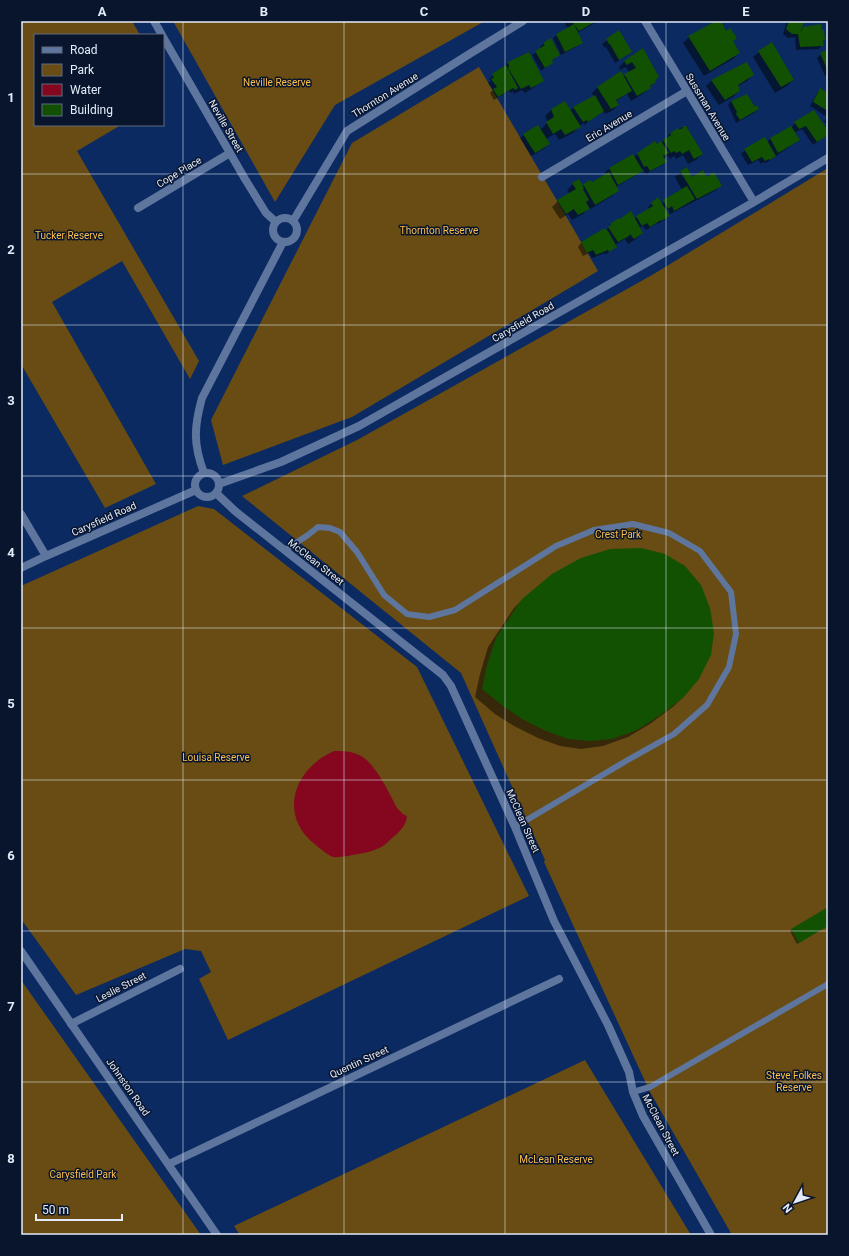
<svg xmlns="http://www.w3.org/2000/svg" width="849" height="1256" viewBox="0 0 849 1256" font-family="Roboto,sans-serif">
<rect width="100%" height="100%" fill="#0b2a61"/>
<path fill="#684c13" d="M21 21H132L140 35H35V125H121L77 151 199 361 190 379 122 261 52 302 156 484 105 508 21 364Z
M173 21H485L335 105 275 202Z
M479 67 598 271 352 417 223 465 211 420 352 143Z
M828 168V1235H732L650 1092 544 862 545 860 461 673 242 496 357 440 652 275Z
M198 506 214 509 417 667 529 896 228 1040 199 979 211 972 201 951 185 949 76 995 21 919V586Z
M21 980 201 1235H21Z
M585 1060 691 1235H368L366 1233 362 1235H240L234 1226Z"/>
<path fill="#84061f" d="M334 751C343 751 351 751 359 755 375 762 389 793 397 808L403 814 407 816C406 828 396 834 388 842 379 850 369 852 358 854 352 855 338 858 333 857 326 854 317 846 311 841 278 810 297 767 334 751Z"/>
<path fill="#0007" d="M567 21H598L577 33 582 42 578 46 561 55 553 38 557 35 568 28 565 24Z
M718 21H720L739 53 733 59 704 76 683 43 689 37Z
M787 21H803L800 31 803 27 824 40 822 42V45L819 49 796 50 795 37 788 38 783 34Z
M619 31 631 52 615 63 606 47 605 48 602 44Z
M550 40 559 55 551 61 552 63 548 66 541 71 532 55 541 49 540 47 543 44Z
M643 49 655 82 644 93 631 101 627 94 616 101 618 105 612 111 605 114 603 111 584 125V123L579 126V127L573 133 559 140 555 134 546 139 549 144 545 148 531 156 520 138 524 135 540 130 548 122 545 116 551 110 564 102 570 111 574 107 594 97 592 93 597 88 623 77 629 73 626 67 620 70 619 67 624 62Z
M759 52 793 80 787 86 775 93 753 57Z
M828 53V75L825 76 817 58 821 54Z
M508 63 542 80 536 86 525 93 522 90 514 94 513 91 511 93 509 91 494 100 490 93 493 90 488 83 491 81 489 79Z
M753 75 747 81 738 86 739 91 733 97 719 105 706 86 712 80Z
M820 89 828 94V124L824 122 827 117 810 106 817 93Z
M731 101 755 108 758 109 754 113 736 123 728 105Z
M814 111 828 133 824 137 813 145 802 129 794 133 799 139 795 143 766 163 764 162 761 164 758 160 748 165 741 154 745 150 767 142 771 138 792 127 795 123Z
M682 127H686L702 154 696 160 688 164 683 155 676 159 674 156 670 159 668 156 663 159 665 161 662 165 646 174 643 169 641 170 638 174 616 187 618 190 612 196 589 210 588 209 583 214 572 220 568 214 560 219 552 207 558 201 570 194 567 190 573 184 582 186 592 183 607 175 605 172 609 169 633 155 634 157 655 143 656 146 665 140 670 133 678 131Z
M681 172 692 178H706L721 185 715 191 670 214 668 209 665 211 668 216 665 220 657 224V223L646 230 643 226 639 228 642 233 636 239 628 244 625 239 615 245 616 247 612 250 605 255V253L592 258 589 253 583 256 578 247 581 243 606 230 612 224 634 219 649 209 648 207 652 203 661 204 682 190 675 177Z
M523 599 682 698 674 706 650 724 628 737 603 746 581 749 560 746 538 738 514 726 495 714 475 697 480 674 488 647 514 608Z
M828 908V925L797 944 790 931Z"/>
<path fill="#125102" d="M573 21H596L579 31 574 24 583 43 565 52 556 34 574 24Z
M716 21H721L726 31 730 28 737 38 733 41 740 53 710 71 688 36Z
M789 21H804L800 34 803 27 821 24 822 30H824L825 40H823L824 46 800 47 798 34H792L786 29Z
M619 30 632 52 619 60 610 44H609L606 39Z
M551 38 560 55 552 60 553 63 545 68 535 51 545 45 543 43Z
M772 42 794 80 781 87 758 51Z
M643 48 659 77 655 80 656 82 650 86 651 88 637 96 624 74 636 68 632 62 627 65 624 61Z
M827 50 828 52V71L820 53Z
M529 52 544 81 531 88 529 85 521 89 508 68 509 66 508 62Z
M747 62 754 75 738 85 740 91 725 100 711 80Z
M506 65 518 88 515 90 513 88 498 97 493 89 497 87 491 79 494 77 492 74Z
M621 71 632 91 616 100 619 105 611 109 597 87Z
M820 88 828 93V111L813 102Z
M747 94 755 107 757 105 759 109 740 120 736 114 737 112 731 101Z
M595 95 604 111 588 122 587 120 583 122 573 107Z
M565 101 581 127 565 135 561 129 553 134 546 122 554 117 551 109Z
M814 110 828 131V135L817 142 806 126 799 129 794 122Z
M538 125 550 144 535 153 523 134Z
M682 126H686L703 154 694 159 689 150 682 154 680 151 676 153 674 151 671 153 663 140 671 135 670 133 678 128 679 130 683 128Z
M791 126 800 140 778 153 770 138Z
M765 137 776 156 770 160 769 159 765 161 762 157 752 162 744 149Z
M655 141 657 144 661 141 669 153 663 156 667 162 650 171 647 166 644 167 637 153Z
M633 154 643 171 618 185 609 168Z
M687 167 692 177 703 170 707 177 714 172 722 186 697 199 680 171Z
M609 172 619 191 595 205 583 184 591 180 592 182Z
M579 179 584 188 583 189 589 200 586 202 590 209 578 215 574 209 566 214 557 200 576 189 572 183Z
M687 186 695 199 674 211 672 206 668 209 663 200Z
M658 197 670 216 661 221V220L650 227 647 223 642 226 636 216 653 206 651 203Z
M631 211 643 233 634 239 630 234 629 236 618 242 608 227 612 224 611 223 619 218 620 219Z
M603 229H606L608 231 617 247 609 252 608 250 596 255 593 250 587 253 581 242Z
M641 548 665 554 685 566 701 585 710 608 714 633 711 655 699 679 683 698 659 716 637 730 612 739 590 741 568 739 546 731 522 719 503 706 482 689 487 665 496 638 522 599 552 574 581 558 610 549Z
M828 907V926L799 943 791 929Z"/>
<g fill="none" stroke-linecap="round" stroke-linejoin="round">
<path stroke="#5e769e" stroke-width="6" d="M285 550 308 535 318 527 330 528 340 532 357 552 384 595 407 614 429 617 455 610 556 546 594 530 633 524 669 533 700 551 731 592 736 634 729 667 707 705 674 734 626 761 515 827
M633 1092 650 1087 828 984"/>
<path stroke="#5e769e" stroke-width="8" d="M154 21 162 35
M645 21 754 202
M163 37 245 179 266 213 276 222
M542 177 687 91
M138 208 230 153
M273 230a12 12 0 1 1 24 0a12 12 0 1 1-24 0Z
M293 221 347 131 471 53 523 21
M204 473C193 444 194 427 202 398L283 242
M195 485a12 12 0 1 1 24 0a12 12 0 1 1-24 0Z
M219 484 281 462 359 426 754 202 828 158
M216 493 235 511 443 675 451 686 515 827 554 921 608 1025 629 1072 633 1092 643 1116 711 1235
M21 514 46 556
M21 568 46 556 196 490
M71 1024 180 969
M169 1164 559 979"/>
<path stroke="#5e769e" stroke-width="8" d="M21 951 217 1235"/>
</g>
<path fill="none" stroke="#e3ebf9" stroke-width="1" stroke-opacity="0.55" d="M183 21V1235M344 21V1235M505 21V1235M666 21V1235M21 174H828M21 325H828M21 476H828M21 628H828M21 780H828M21 931H828M21 1082H828"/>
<g text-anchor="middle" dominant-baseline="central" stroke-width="3" stroke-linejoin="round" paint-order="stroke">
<g font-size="10" fill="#fcbf4a" stroke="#08152d">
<text x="277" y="82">Neville Reserve</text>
<text x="439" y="230">Thornton Reserve</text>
<text x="69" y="235">Tucker Reserve</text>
<text x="618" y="534">Crest Park</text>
<text x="216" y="757">Louisa Reserve</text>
<text x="794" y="1075">Steve Folkes<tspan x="794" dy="12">Reserve</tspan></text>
<text x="556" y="1159">McLean Reserve</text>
<text x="83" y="1174">Carysfield Park</text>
</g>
<g font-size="10" fill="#e3ebf9" stroke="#08152d">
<text transform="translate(385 95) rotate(-32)">Thornton Avenue</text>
<text transform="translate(708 107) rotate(59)">Sussman Avenue</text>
<text transform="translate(226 126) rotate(60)">Neville Street</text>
<text transform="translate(609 126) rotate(-31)">Eric Avenue</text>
<text transform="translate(179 172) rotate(-31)">Cope Place</text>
<text transform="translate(523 322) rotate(-30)">Carysfield Road</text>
<text transform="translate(104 519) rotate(-24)">Carysfield Road</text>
<text transform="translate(316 562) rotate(38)">McClean Street</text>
<text transform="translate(523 821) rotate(66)">McClean Street</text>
<text transform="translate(121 987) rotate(-27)">Leslie Street</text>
<text transform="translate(359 1062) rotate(-25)">Quentin Street</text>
<text transform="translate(128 1087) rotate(55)">Johnston Road</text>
<text transform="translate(661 1125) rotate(62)">McClean Street</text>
</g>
</g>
<rect width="849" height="1256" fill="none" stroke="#08152d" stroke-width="44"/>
<rect x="34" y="34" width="130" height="92" fill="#08152d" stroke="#606b7f"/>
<rect x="42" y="47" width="20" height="6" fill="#5e769e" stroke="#606b7f"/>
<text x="70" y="54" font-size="12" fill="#e3ebf9">Road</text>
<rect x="42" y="64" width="20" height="12" fill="#684c13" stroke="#606b7f"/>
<text x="70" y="74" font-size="12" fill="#e3ebf9">Park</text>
<rect x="42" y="84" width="20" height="12" fill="#84061f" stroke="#606b7f"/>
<text x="70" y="94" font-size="12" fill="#e3ebf9">Water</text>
<rect x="42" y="104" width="20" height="12" fill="#125102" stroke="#606b7f"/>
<text x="70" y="114" font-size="12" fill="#e3ebf9">Building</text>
<g transform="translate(795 1202) rotate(230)" stroke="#08152d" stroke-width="3" paint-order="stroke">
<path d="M0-3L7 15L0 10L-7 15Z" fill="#e3ebf9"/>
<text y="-6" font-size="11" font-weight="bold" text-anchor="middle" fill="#e3ebf9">N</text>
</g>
<path d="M36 1214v6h86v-6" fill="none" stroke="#e3ebf9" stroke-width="2"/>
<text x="42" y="1214" font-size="12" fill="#e3ebf9" stroke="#08152d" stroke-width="3" paint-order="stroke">50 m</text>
<rect x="22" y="22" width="805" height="1212" fill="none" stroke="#e3ebf9" stroke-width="1.5"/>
<g font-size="13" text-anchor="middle" font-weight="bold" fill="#e3ebf9">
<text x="102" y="16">A</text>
<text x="264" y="16">B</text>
<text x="424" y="16">C</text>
<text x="586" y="16">D</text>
<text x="746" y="16">E</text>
<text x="11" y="102">1</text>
<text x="11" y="254">2</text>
<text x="11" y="405">3</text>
<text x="11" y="557">4</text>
<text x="11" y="708">5</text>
<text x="11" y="860">6</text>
<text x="11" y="1011">7</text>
<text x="11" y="1163">8</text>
</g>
</svg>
